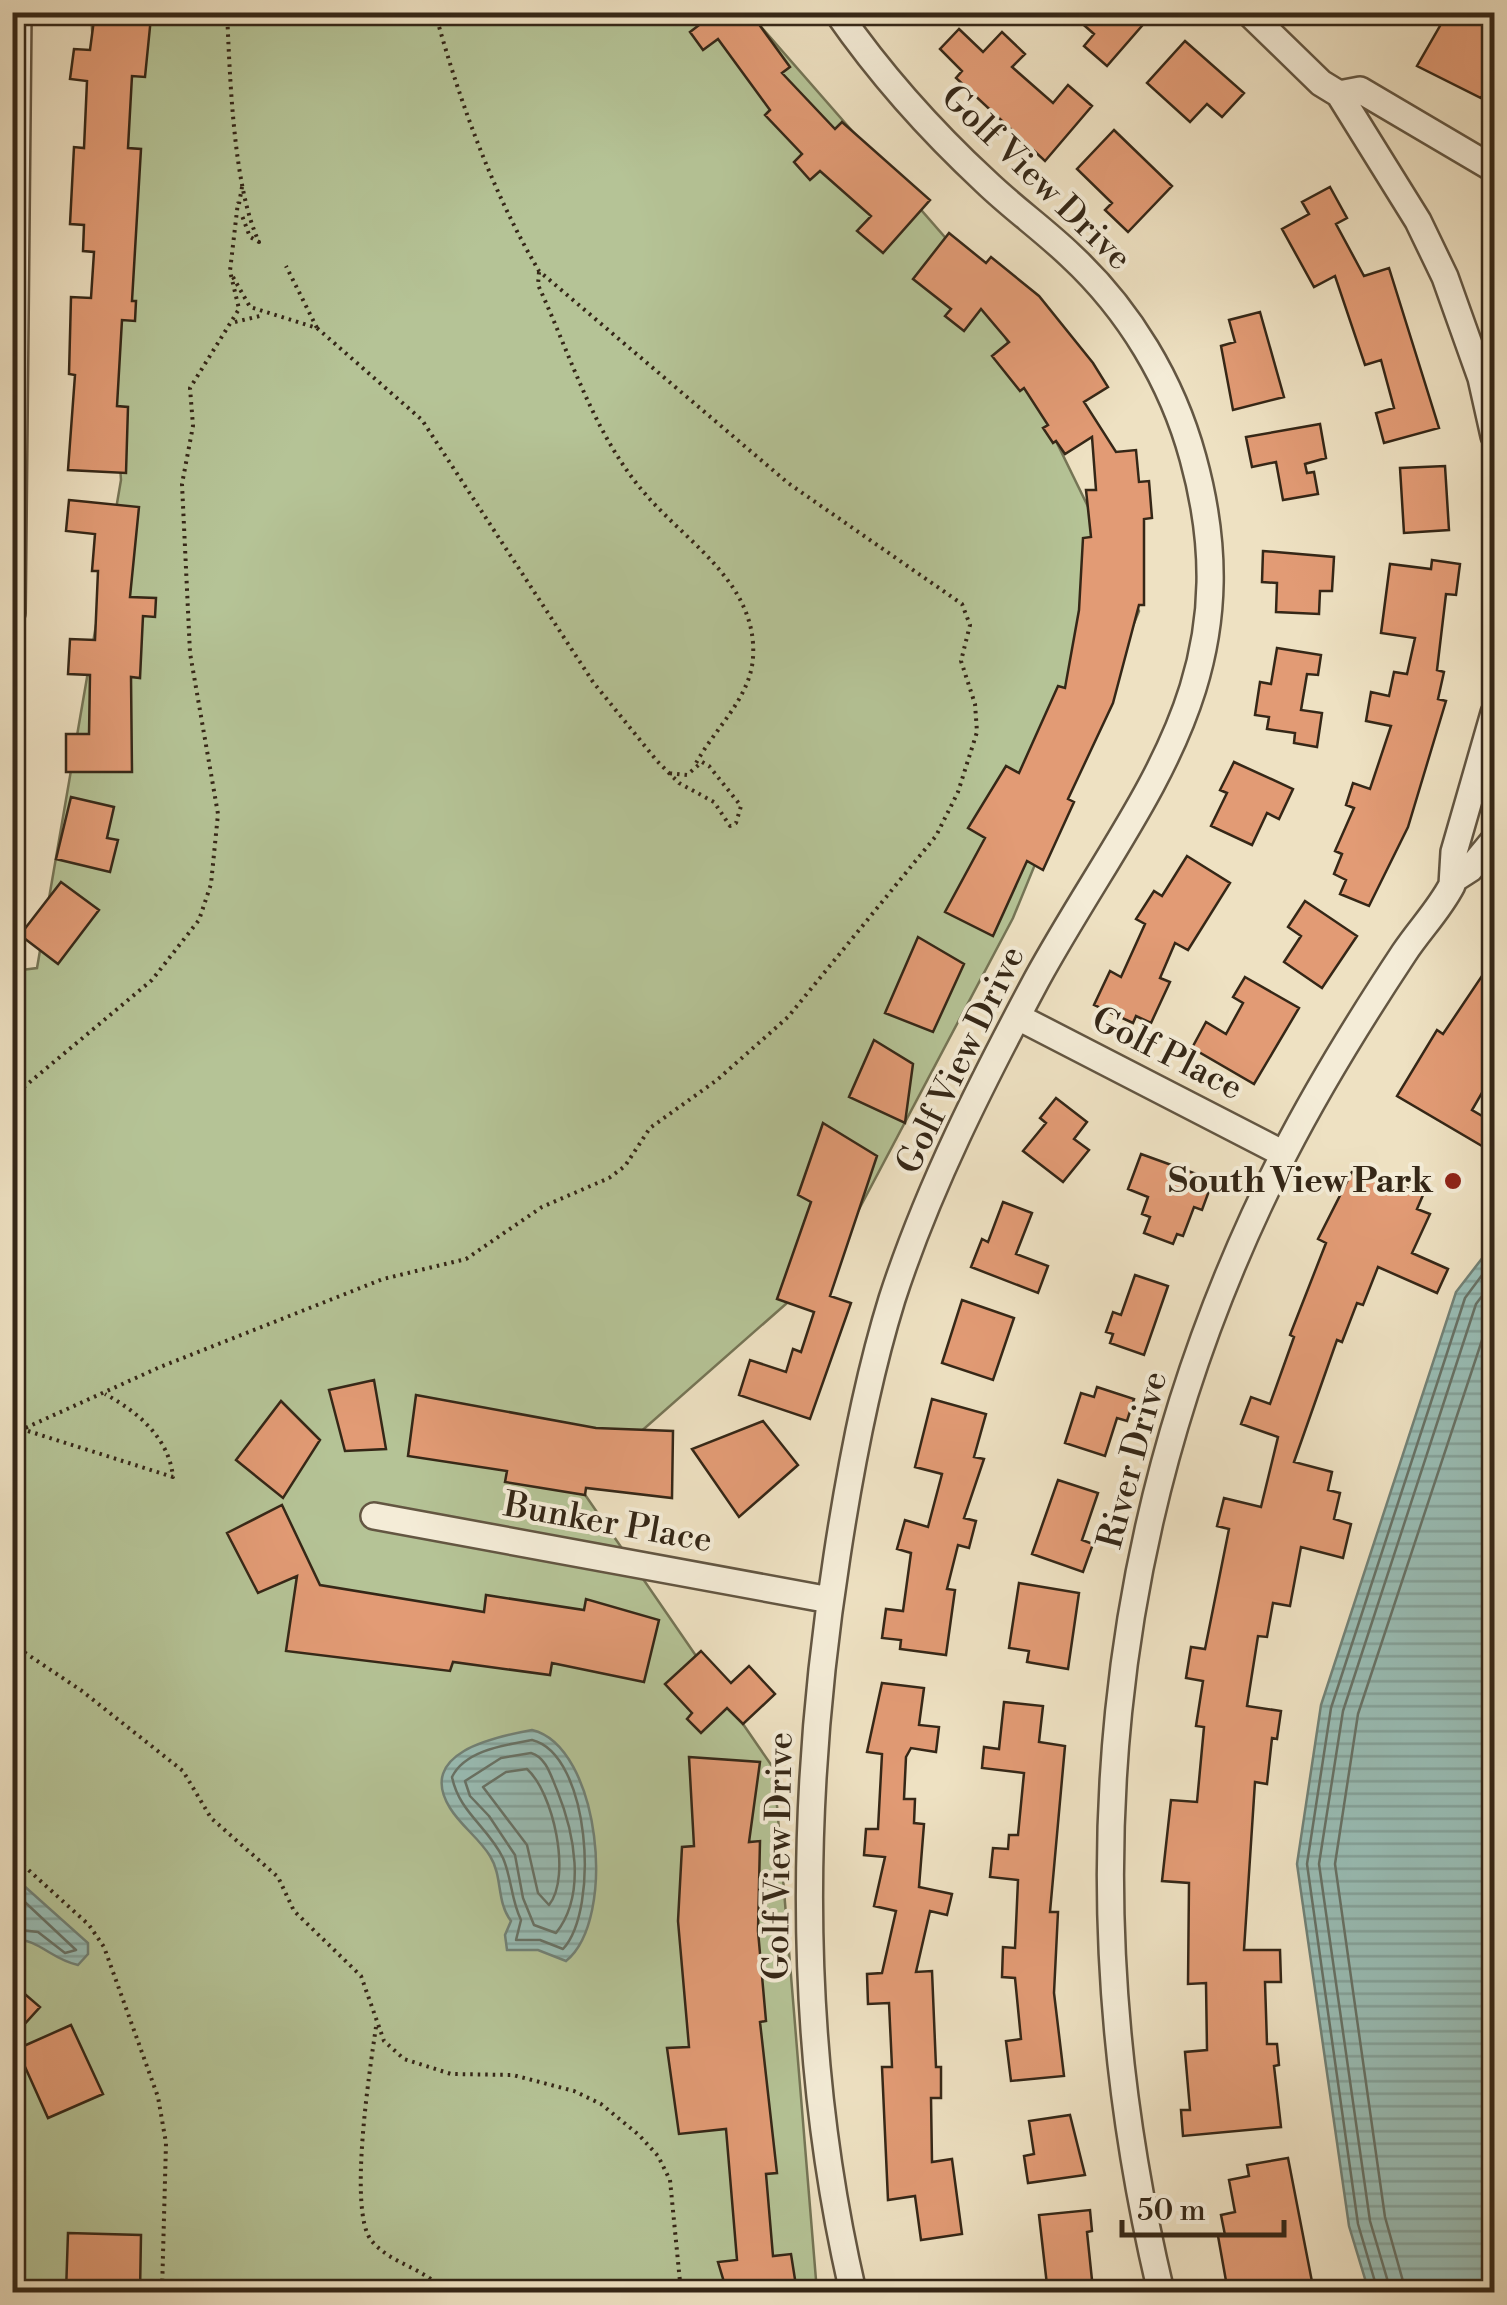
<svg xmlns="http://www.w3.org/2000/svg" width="1507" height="2305" viewBox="0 0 1507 2305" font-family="'Libre Bodoni',serif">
<defs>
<pattern id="water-rules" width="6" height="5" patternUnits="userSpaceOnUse" patternTransform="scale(2.5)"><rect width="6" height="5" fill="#99bdb5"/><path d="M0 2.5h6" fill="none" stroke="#84a29b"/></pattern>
</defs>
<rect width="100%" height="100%" fill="#eee1c2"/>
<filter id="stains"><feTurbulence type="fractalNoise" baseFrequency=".002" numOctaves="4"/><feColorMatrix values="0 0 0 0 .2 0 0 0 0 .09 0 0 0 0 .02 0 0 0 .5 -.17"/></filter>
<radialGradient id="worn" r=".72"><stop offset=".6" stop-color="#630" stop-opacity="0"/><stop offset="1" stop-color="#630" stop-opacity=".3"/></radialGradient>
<path fill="#b5c396" stroke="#757556" stroke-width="2.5" d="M91 13H749L971 267 1139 611 1013 918 829 1266 579 1486 774 1769 817 2292H13V971L37 968 121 480Z"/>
<path fill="url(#water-rules)" stroke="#718176" stroke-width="2.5" d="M1494 1243V2292H1369L1349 2226 1297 1864 1321 1705 1456 1292Z
M532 1730C600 1746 618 1919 566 1961L538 1950H507L505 1935 511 1921C496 1901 503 1877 490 1856 479 1838 461 1826 450 1808 416 1753 494 1737 532 1730Z
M13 1876 88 1943V1954L78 1965C52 1960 39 1939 13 1939Z"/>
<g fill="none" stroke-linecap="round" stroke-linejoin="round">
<path stroke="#677266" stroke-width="2.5" d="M532 1740C590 1754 600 1909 563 1949L540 1940H516L521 1920C511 1900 512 1879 503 1858 488 1827 459 1812 452 1777 465 1750 505 1745 532 1740Z
M531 1753C546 1757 551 1776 557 1790 574 1832 587 1894 556 1933L534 1925 523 1898 515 1855 489 1816 470 1796 465 1781 501 1758Z
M527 1769C553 1792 572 1876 549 1905L538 1893 527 1845 483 1787 506 1772Z
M12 1890 76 1950 65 1953 38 1932 12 1929
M1378 2292 1358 2224 1307 1864 1331 1708 1465 1298 1494 1259
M1391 2292 1370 2221 1319 1864 1343 1711 1476 1304 1494 1280
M1406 2292 1385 2217 1335 1864 1358 1714 1494 1304"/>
</g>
<path fill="#e29b75" stroke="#352717" stroke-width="2.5" d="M95 12 151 17 145 77 132 76 128 148 141 149 132 301H136L135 321 122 320 117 406 128 407 126 473 68 470 75 375 69 374 71 297 91 298 94 252 83 251 84 225 70 224 74 147 84 148 87 81 70 79 74 49 90 50Z
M716 12H772L758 23 790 67 782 73 835 129 842 122 930 200 883 253 857 231 871 216 820 171 810 180 794 162 802 154 765 115 770 110 718 39 703 50 690 32Z
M1069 12H1154L1107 66 1084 46 1094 34Z
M1448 12H1476L1494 23V74L1481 98 1417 66Z
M959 29 983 52 1002 32 1025 54 1012 67 1053 103 1068 85 1092 106 1045 161 956 78 962 71 940 49Z
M1185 41 1244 93 1222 117 1207 104 1190 122 1147 83Z
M1114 130 1172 186 1128 232 1105 210 1112 203 1077 169Z
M1330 187 1347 218 1336 224 1364 276 1389 268 1439 428 1384 443 1376 413 1394 408 1381 360 1365 365 1335 276 1314 287 1282 229 1309 214 1302 202Z
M949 233 986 263 991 257 1039 296 1093 363 1108 387 1084 402 1116 452 1136 450 1139 482 1149 481 1152 518 1144 519V605H1139L1113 703 1068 799 1074 802 1043 870 1027 861 993 936 945 912 985 838 968 828 1006 766 1019 773 1058 686 1065 688 1079 610 1083 538 1091 537 1086 490H1096L1092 437 1065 454 1056 441 1053 443 1043 428 1048 425 1024 388 1020 391 992 356 1009 342 981 309 964 331 945 316 951 309 913 279Z
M1260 312 1284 397 1233 410 1221 346 1235 342 1229 320Z
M1320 424 1326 458 1305 464 1307 473 1314 472 1318 494 1283 500 1276 462 1252 467 1246 437Z
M1445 466 1449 530 1404 533 1400 468Z
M69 500 139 507 130 597 156 598 155 617 143 616 140 678 131 677 132 772H66V734H89L90 675 68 674 70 639 95 640 98 571H92L95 534 66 531Z
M1263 551 1334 557 1332 591H1320L1319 614 1276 612 1277 583 1262 582Z
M1432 560 1460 564 1456 595 1446 594 1437 670 1444 672 1438 699 1446 701 1408 827 1369 906 1340 894 1346 880 1334 874 1342 854 1335 851 1354 808 1346 805 1353 783 1370 789 1391 726 1366 721 1371 692 1389 696 1394 672 1407 674 1415 638 1381 633 1390 564 1431 569Z
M1277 648 1321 655 1318 675 1307 674 1301 710 1322 713 1317 747 1294 743 1295 733 1267 729 1269 717 1255 715 1260 682 1271 684Z
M1234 762 1293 789 1279 819 1267 813 1252 845 1211 826 1227 793 1220 790Z
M71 797 114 807 107 838 118 840 110 872 56 859Z
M1187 856 1230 883 1188 950 1175 943 1160 978 1170 982 1151 1023 1136 1016 1133 1023 1094 1005 1110 971 1121 977 1145 924 1136 919 1154 891 1162 896Z
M61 882 99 910 58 964 20 935Z
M1305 901 1357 936 1322 988 1284 962 1301 936 1288 927Z
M918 937 964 964 933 1032 885 1013Z
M1494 958V1072L1472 1110 1494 1123 1482 1146 1397 1096 1437 1030 1443 1034Z
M1245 977 1299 1008 1254 1084 1192 1048 1206 1022 1226 1034 1243 1003 1233 997Z
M874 1040 913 1064 905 1123 849 1097Z
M1056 1098 1087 1122 1074 1139 1089 1150 1063 1182 1023 1151 1046 1123 1040 1118Z
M823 1123 877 1156 830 1296 851 1303 810 1419 739 1395 750 1360 786 1372 793 1349 801 1352 814 1312 777 1299 811 1202 798 1195Z
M1141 1154 1213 1180 1202 1210 1194 1207 1183 1236 1177 1234 1173 1244 1144 1233 1150 1217 1142 1214 1148 1197 1128 1189Z
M1356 1164 1423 1195 1417 1209 1430 1214 1412 1253 1448 1269 1437 1293 1378 1267 1363 1305 1357 1303 1342 1342 1337 1340 1294 1462 1332 1472 1328 1490 1340 1493 1334 1519 1351 1524 1343 1558 1301 1547 1290 1606 1273 1603 1267 1637 1258 1636 1247 1706 1281 1711 1277 1739 1272 1738 1267 1784 1255 1782 1244 1950H1280L1281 1982H1265L1267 2044H1277L1279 2065 1274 2066 1281 2127 1183 2136 1181 2110H1190L1185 2052 1207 2050 1206 1983 1188 1984 1189 1883 1162 1881 1171 1800 1197 1802 1204 1727 1196 1726 1203 1681 1186 1678 1191 1647 1205 1649 1229 1529 1217 1526 1224 1498 1261 1507 1278 1437 1241 1424 1251 1397 1270 1404 1294 1337 1290 1335 1326 1243 1318 1239Z
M1003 1202 1032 1213 1016 1254 1048 1266 1038 1293 971 1267 982 1239 988 1242Z
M1135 1275 1168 1286 1144 1355 1110 1343 1113 1334 1106 1332 1113 1312 1121 1315Z
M962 1300 1014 1318 993 1380 942 1363Z
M374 1380 386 1449 345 1451 329 1390Z
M1097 1387 1134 1399 1127 1421 1117 1418 1105 1456 1065 1443 1081 1393 1094 1397Z
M416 1395 596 1428 673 1431 672 1498 586 1488 585 1495 505 1482 507 1471 408 1456Z
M932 1399 986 1414 974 1457 984 1459 964 1518 976 1521 969 1548 958 1545 947 1589 955 1590 946 1655 900 1649 901 1640 882 1638 886 1609 903 1611 911 1553 897 1549 905 1520 928 1527 942 1474 915 1467Z
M281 1401 320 1440 283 1498 236 1460Z
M763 1421 798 1465 739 1517 692 1449Z
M1058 1480 1098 1493 1082 1540 1093 1544 1083 1572 1032 1554Z
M282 1505 320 1585 484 1612 486 1595 584 1610 586 1599 659 1620 644 1682 552 1663 550 1675 453 1662 450 1671 286 1651 297 1576 258 1593 227 1533Z
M1019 1583 1079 1593 1068 1669 1027 1662 1029 1651 1009 1648Z
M701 1651 731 1683 749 1666 775 1694 743 1724 727 1708 701 1733 687 1719 692 1713 665 1684Z
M882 1683 924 1688 919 1725 939 1727 936 1752 911 1748 906 1757 904 1799H915L914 1823 924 1824 919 1887 952 1894 947 1915 930 1911 916 1972 932 1971 936 2067H941V2098H931L932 2162 952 2159 962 2234 921 2240 915 2196 888 2200 882 2067H892L889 2003 868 2004 867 1974 882 1973 896 1911 874 1906 885 1857 864 1855 866 1829H878L882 1754 867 1752Z
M1004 1702 1043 1706 1039 1742 1065 1746 1050 1912H1058L1054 1993 1064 2076 1011 2081 1006 2041 1021 2039 1015 1978 1002 1977 1003 1947 1015 1948 1018 1880 990 1877 993 1848 1008 1849 1009 1835H1018L1024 1773 982 1768 984 1747 999 1749Z
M689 1757 760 1762 749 1842 760 1841 758 1931 766 2021 760 2022 777 2173 766 2174 773 2256 791 2254 797 2292H727L718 2262 737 2260 726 2129 679 2134 667 2048 689 2047 678 1921 682 1847 694 1846Z
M12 1983 40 2007 12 2038Z
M71 2025 103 2094 48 2118 17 2049Z
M1070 2115 1085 2175 1028 2183 1024 2156 1034 2154 1029 2121Z
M1288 2158 1314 2292H1228L1218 2236 1225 2235 1221 2215 1235 2212 1229 2180 1249 2176 1247 2165Z
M1090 2210 1092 2231 1087 2232 1092 2280 1047 2285 1039 2215Z
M68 2233 141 2235 140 2292H66Z"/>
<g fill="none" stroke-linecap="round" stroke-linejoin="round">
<g stroke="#635642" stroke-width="30">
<path id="minor" d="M837 12C880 74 931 131 986 182 1013 208 1044 230 1071 256 1129 310 1172 381 1193 458 1255 683 1136 799 1037 979 982 1082 928 1188 892 1299 866 1383 850 1470 837 1556 799 1800 797 2051 853 2292
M1248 12 1321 83 1339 94 1418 221 1445 277 1481 378 1494 436
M1339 94 1360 90 1494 169
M12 613 18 12
M1456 878 1470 869 1494 840
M1018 1017 1284 1154
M374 1516 830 1600
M1161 2292C1068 1901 1100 1515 1284 1154 1320 1084 1361 1018 1404 953 1420 929 1439 910 1452 885L1454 852 1494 713"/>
</g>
<path stroke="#352717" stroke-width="4" stroke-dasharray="2.5 5" stroke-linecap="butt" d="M227 12C230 76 233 187 259 242L250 237 241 213
M239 204 242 187
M539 272 538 285C571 356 594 436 647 496 689 544 758 585 753 658 750 699 714 729 695 765
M233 277 250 307 317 328 286 266
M235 322 264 315
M317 328 422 420 593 682 657 761 679 783 714 802 730 826 736 823 741 806 709 766 702 762 687 775 668 773
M12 1097 152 980 199 920 211 884 218 814 190 653 182 484 193 426 190 388 239 309 230 271 238 202
M28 1431 173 1477C169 1438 138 1412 105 1394
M12 1434 160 1367 383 1279 466 1259 542 1207 609 1178 625 1166 650 1128 717 1080 788 1017 936 836 958 792 977 732 975 704 961 661 970 625 962 604 788 483 539 271C493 194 459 100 435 12
M12 1644 82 1691 183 1771 211 1818 278 1877 294 1911 361 1976 384 2041 404 2059 451 2074 513 2075 574 2091 601 2104 639 2135 658 2156 670 2180 681 2292
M12 1855 89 1925 104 1947 158 2097 166 2143 162 2292
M376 2027C370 2068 348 2210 371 2240 391 2265 423 2266 445 2292"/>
<use href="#minor" stroke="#f4ecd7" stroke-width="25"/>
</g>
<circle fill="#8f2418" stroke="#f4ecd7" stroke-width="4" cx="1453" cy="1181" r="10"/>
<g text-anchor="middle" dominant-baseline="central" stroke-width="8" stroke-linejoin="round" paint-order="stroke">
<g font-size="35" fill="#352717" stroke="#f4ecd7">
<text transform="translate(1036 178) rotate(44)">Golf View Drive</text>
<text transform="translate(1167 1054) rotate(27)">Golf Place</text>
<text transform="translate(961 1060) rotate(-64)">Golf View Drive</text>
<text transform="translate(1133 1460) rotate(-75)">River Drive</text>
<text transform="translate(608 1523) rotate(10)">Bunker Place</text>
<text transform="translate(779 1856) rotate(-89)">Golf View Drive</text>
</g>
<g font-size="35" font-weight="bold" fill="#352717" stroke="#f4ecd7" text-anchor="end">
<text x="1433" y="1181">South View Park</text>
</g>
</g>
<rect width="1507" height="2305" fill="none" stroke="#eee1c2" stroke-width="50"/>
<rect x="15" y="15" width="1477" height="2275" fill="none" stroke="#352717" stroke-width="5"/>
<rect x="25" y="25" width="1457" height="2255" fill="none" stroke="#352717" stroke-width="2.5"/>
<path d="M1122 2220v15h162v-15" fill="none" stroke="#352717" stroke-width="5"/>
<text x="1137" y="2220" font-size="30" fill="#352717" stroke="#f4ecd7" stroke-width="8" paint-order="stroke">50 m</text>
<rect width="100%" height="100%" filter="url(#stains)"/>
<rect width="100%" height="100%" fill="url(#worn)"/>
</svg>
